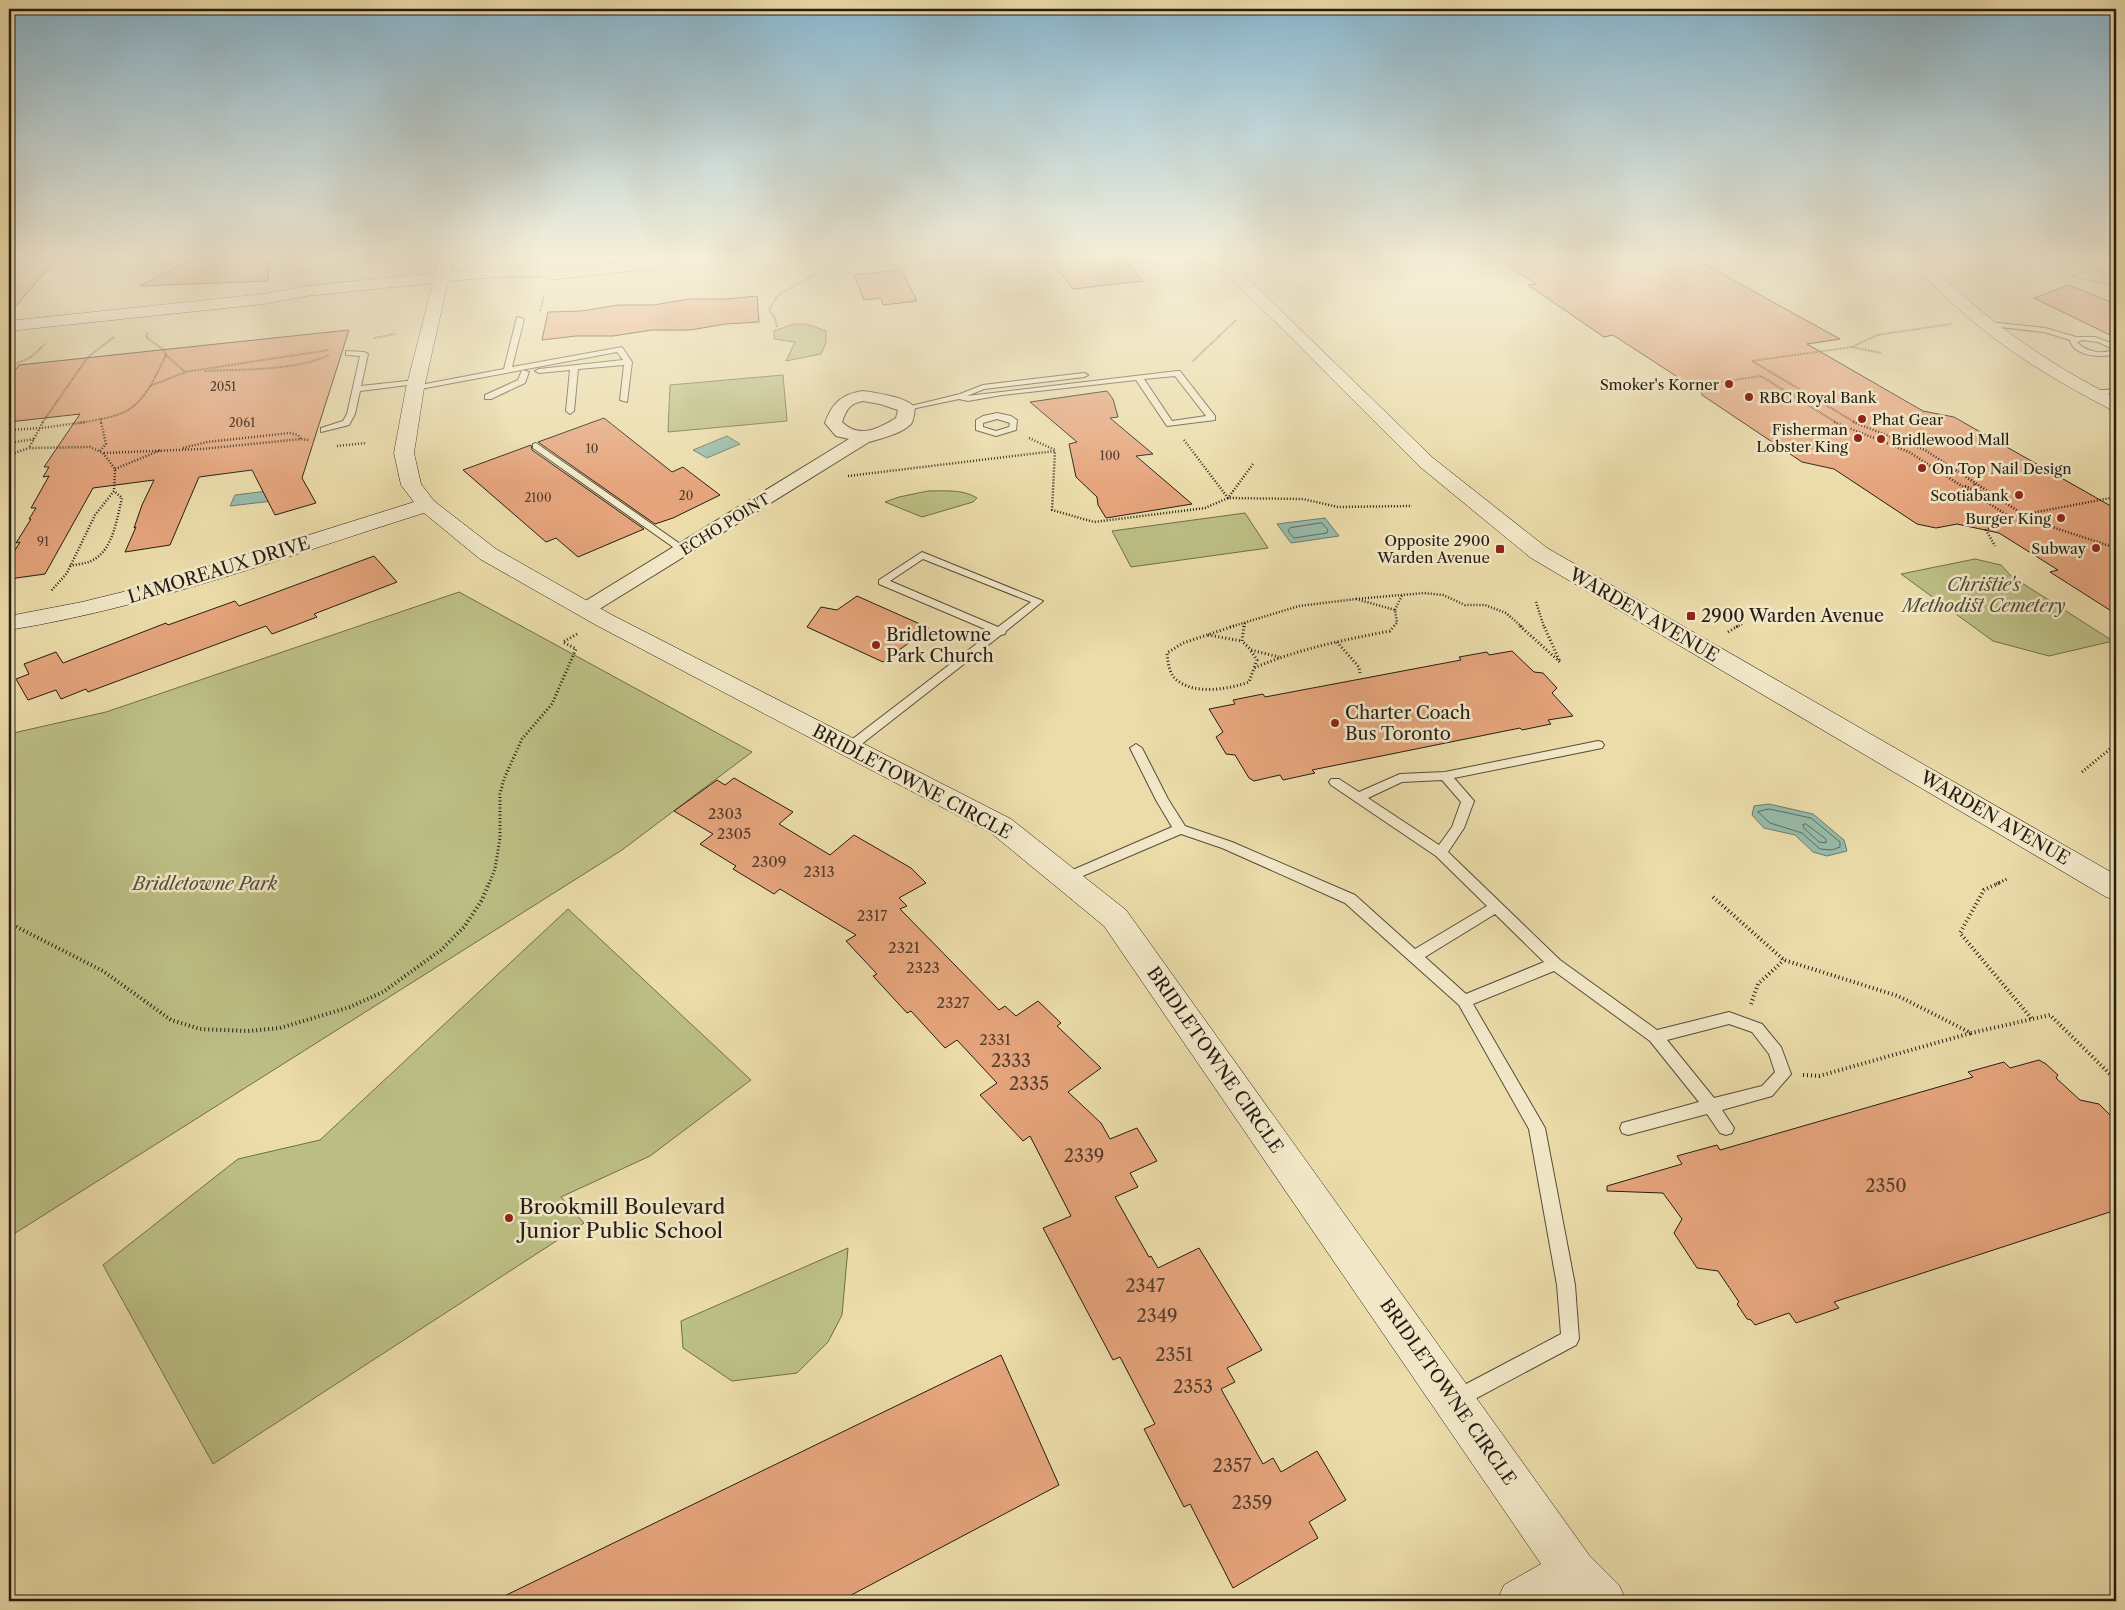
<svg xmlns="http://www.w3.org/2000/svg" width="2125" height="1610" viewBox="0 0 2125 1610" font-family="'Libre Caslon Text',serif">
<rect width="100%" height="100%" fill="#ebdcaa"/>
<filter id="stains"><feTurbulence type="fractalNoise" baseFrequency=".004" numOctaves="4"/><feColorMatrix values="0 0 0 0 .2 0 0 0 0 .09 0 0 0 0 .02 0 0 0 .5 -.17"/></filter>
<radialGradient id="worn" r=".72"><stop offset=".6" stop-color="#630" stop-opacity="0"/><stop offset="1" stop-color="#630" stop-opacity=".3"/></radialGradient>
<path fill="#bcbf85" stroke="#706e4c" d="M794 324H806L826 331V343L821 354 786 361 795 342 774 339V331Z
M783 375 787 421 668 432 670 385Z
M928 491C944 491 963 489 977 498L973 502 922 517 885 502 899 497Z
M1245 513 1268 548 1131 567 1112 531Z
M1975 559 2001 565 2011 576 2113 641 2049 656 1993 641 1901 574Z
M459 592 752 752 622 850 9 1237V734L106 712Z
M568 909 751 1080 650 1156 561 1197 584 1223 213 1464 103 1265 238 1159 320 1140Z
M848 1248 842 1315 828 1342 797 1373 732 1381 683 1348 681 1321Z"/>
<path fill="#98bbab" stroke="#6a7b6f" d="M727 436 740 444 707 458 693 450Z
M284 489 281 500 230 506 235 495Z
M1325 518 1339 536 1291 543 1277 524Z
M1769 804 1813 814 1844 840 1847 851 1827 856 1813 852 1795 835 1764 828 1752 815 1754 806Z"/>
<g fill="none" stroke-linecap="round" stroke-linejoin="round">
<path stroke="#5e6c60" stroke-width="1" d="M1322 523 1328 530 1327 533 1294 538 1288 531 1290 528Z
M1769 809 1811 818 1840 842V847L1832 850 1820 849 1802 833 1770 823 1758 812Z
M1806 824 1826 839V843L1819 842 1804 828 1803 825Z"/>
</g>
<path fill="#e5a47c" stroke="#251c14" d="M9 259H56L9 314Z
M192 259H268V281L139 286Z
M1087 259H1124L1143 281 1073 289 1053 263Z
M1498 259H1695L1840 339 1807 344 1923 411 1954 417 2116 509V614L2050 572 2058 570 1999 533 1957 524 1936 528 1917 524 1834 469 1802 462 1702 395V393L1613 335 1604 337 1528 285 1536 284Z
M902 270 917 301 883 305 881 298 864 300 854 275Z
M2069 285 2116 304V338L2034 298Z
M757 296 759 322 726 324 690 330H652L613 336H576L542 340 548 312 581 311 619 305H654L689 299H726Z
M349 330 302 478 316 503 275 515 252 470 199 477 170 545 125 552 136 527 134 528 142 505 154 480 93 488 45 574 9 579V560L20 542 16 543 31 519H29L36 508H31L49 476 43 477 49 467H44L80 414 9 422V379L19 365Z
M1107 391 1113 399 1118 417 1110 418 1153 454 1136 456 1192 504 1106 518 1098 505 1097 497 1076 477 1069 444 1077 442 1030 402Z
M604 418 672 472 683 467 720 495 673 518 655 524 538 442Z
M531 445 532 450 644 529 578 557 556 538 546 542 463 470Z
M374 556 397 582 314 614 317 617 272 634 266 626 88 692 86 689 61 699 56 690 28 700 16 679 29 674 24 664 56 652 63 663 166 623 168 625 235 601 239 606Z
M857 596 929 628 883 662 807 627 821 607 837 610Z
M1512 651 1534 672 1543 673 1557 688 1552 693 1573 716 1548 720 1551 724 1522 730 1520 728 1312 770 1315 773 1283 780 1280 775 1254 781 1249 778 1235 755 1226 754 1216 737 1223 732 1209 709 1235 704 1233 700 1263 694 1265 697 1461 660 1459 657 1487 652 1489 655Z
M734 778 793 812 779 824 830 855 854 835 911 868 926 883 899 898 907 906 900 909 999 1010 1005 1006 1016 1016 1038 1001 1061 1023 1057 1026 1101 1068 1068 1092 1101 1123 1110 1139 1137 1128 1157 1161 1130 1173 1138 1187 1115 1197 1149 1257 1151 1256 1158 1268 1199 1248 1262 1350 1227 1368 1235 1382 1221 1389 1263 1464 1273 1458 1281 1472 1317 1451 1346 1500 1309 1522 1318 1538 1233 1588 1190 1504 1184 1507 1144 1429 1155 1424 1120 1357 1113 1360 1043 1228 1071 1216 1030 1136 1023 1141 980 1095 997 1083 957 1040 945 1048 911 1011 907 1013 873 976 877 974 846 941 856 935 780 889 774 894 733 869 736 866 700 844 713 834 674 811 717 780 725 785Z
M2039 1060 2046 1064 2058 1075 2056 1078 2080 1100 2099 1104 2116 1121V1210L1834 1302 1839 1308 1796 1323 1789 1313 1755 1325 1751 1320 1747 1319 1737 1304 1739 1302 1718 1271 1697 1268 1674 1233 1682 1219 1663 1193 1607 1191V1186L1682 1164 1677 1156 1717 1145 1720 1150 1973 1077 1968 1072 2004 1062 2010 1068Z
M1001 1355 1059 1485 840 1601H494Z"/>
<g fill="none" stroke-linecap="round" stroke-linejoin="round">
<g stroke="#564c3a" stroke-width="2">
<path id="lane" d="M517 317 524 319 512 367 622 347 632 362 627 402 620 400 624 365 578 369 574 411 570 414 566 411 570 370 539 373 535 371 539 369 623 360 617 352 415 390 411 388 415 386 504 369Z
M1979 321 2045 328 2076 337H2095L2116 345V354C2102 358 2074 357 2070 340L2044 332 1982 325H1979ZM2083 340 2098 342 2115 350C2102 354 2087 353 2077 342Z
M346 351 364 352 368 354 361 386 416 380 420 382 416 384 360 391 355 414 349 425 321 432V428L343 421 347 414 360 356 346 355Z
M522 370 529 372 525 383 491 399H485V395L518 380Z
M1177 371H1180L1215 416V420L1167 426 1136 380 1002 395 968 401 959 399 907 410 903 408 960 394 983 385 1084 373 1088 375 1084 377 984 389 967 396ZM1175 376 1206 416 1172 421 1144 379Z
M2116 389V393L2092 395 2088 393 2092 391Z
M997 413 1011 416 1017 420 1016 430 996 436 976 430V420L983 416ZM997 419 1010 423 1009 427 996 431 983 427V423Z
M536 443 686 548V552H680L533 448V444Z
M922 552 1043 601 1006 631 1005 634 1001 635 854 750H846L844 747 846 744 992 632 879 584V580ZM923 559 1031 602 998 627 890 581Z
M1598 741 1602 742 1604 745 1602 748 1454 778 1474 801 1464 828 1448 852 1560 960 1657 1030 1729 1012 1762 1024 1781 1047 1791 1074 1772 1096 1722 1110 1734 1128 1732 1133 1726 1135 1720 1133 1707 1114 1628 1135 1622 1133 1620 1128 1622 1123 1699 1102 1650 1041 1554 971 1473 1004 1545 1128 1575 1285 1579 1339 1576 1345 1458 1408 1451 1406 1449 1399 1451 1392 1561 1334 1557 1285 1529 1129 1459 1005 1345 903 1222 848 1181 834 1071 881H1061L1059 878 1061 875 1172 827 1156 800 1130 748 1136 744 1142 748 1168 799 1185 826 1232 842 1355 895 1415 949 1487 906 1436 856 1331 785 1329 782 1331 779H1339L1359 792 1400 774 1445 772ZM1442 780 1461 802 1452 827 1439 845 1368 798 1402 782ZM1495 914 1544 962 1466 994 1425 957ZM1729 1024 1752 1032 1769 1054 1775 1072 1762 1086 1714 1098 1667 1040Z"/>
</g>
<g stroke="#564c3a" stroke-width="2">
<path id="street" d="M863 391C876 393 908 397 915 408 914 413 914 420 911 424 901 434 882 438 869 442L593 613 586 615 579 613 576 609 579 605 849 439 836 436 825 423C832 403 842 394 863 391ZM863 401 880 404 898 410 896 418C878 429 859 439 842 422 846 410 850 403 863 401Z"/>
</g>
<g stroke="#251c14" stroke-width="1">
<path id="secondary" d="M439 259H453L451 272 510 266 569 268 660 259H713L711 262 706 263 548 280 541 276H510L448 281 424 388 414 453 421 484 434 501 496 549 612 615 1011 819 1126 910 1589 1555 1619 1585 1626 1601H1571L1569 1599 1564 1601H1497L1504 1585 1541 1564 1104 926 991 833 596 625 480 559 424 513C287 556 151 607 9 630V616L82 602 143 587 414 502 401 485 394 453 406 388 433 283 306 296 264 304 9 331V321L264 294 306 286 435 273Z
M1198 259H1220L1233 264 1433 458 1547 548 2116 875V900L2106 897 1531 558 1419 466 1223 270 1200 262Z
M1911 259H1926C1981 318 2045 362 2116 398V410L2110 409C2050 378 1993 343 1945 296 1933 285 1920 273 1911 259Z"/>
</g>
<path stroke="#251c14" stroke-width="2" stroke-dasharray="0.5 1" stroke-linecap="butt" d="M2082 259C2093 267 2106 273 2116 282
M1031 263 1067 259
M2098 271H2086L2071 276 2116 286
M540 311 544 296
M777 327 775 318 769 310 778 295 827 267
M374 338 395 334
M1852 347 1877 335 1951 324
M166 355 185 372 329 350
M1193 361 1236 320
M9 367 31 357 46 343
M205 371C242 369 295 371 329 355
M150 386 186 372
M1668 390 1761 376 1837 423
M1792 393 1821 405
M101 418V423
M42 423 88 357 114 337
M79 423C95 420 114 418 128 410 146 400 157 373 166 355L164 350 146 337 148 332
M1856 423 1752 361 1852 347 1881 353"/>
<path stroke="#251c14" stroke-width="2.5" stroke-dasharray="1 2" stroke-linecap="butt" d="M43 422 29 448 90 447 103 453 115 469 114 491 95 515 67 573 51 591
M1834 422 1909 452 2010 517 1986 530 1995 546
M1853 422 1925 450 2024 515 2043 524 2116 548
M9 430 42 428 85 422
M1029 438 1055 450
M1184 440 1228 498 1253 464
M9 443 34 439
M337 446 366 443
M183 448 207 442 290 433 298 435 301 439
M100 451 106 444 101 422
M104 453 202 449 301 439 309 440
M9 455 29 448
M115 469 161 450
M848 476 1055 451 1052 510 1094 522 1205 508 1228 498 1303 499 1338 507 1412 506
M1974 484 1991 503
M1965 486 2000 501
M2026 514 2116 497
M70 566C77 564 86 564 93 560 113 550 117 518 122 498L114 491
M1356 599 1395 610 1397 623 1393 627
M1356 599 1424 593 1443 595 1465 605H1485L1506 613 1522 627
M1536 602 1544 627
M1395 610 1402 595
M1230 627 1299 606 1356 599
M1244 627 1245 623
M1736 627 1742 624"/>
<path stroke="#251c14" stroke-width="3" stroke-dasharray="1 2.5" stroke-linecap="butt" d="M1234 626 1183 643 1167 653C1168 663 1169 675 1178 681 1197 695 1229 689 1249 682L1254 668C1298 649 1343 640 1390 631L1394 626
M1244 626 1242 641 1251 650 1279 657
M1520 626 1560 662 1544 626
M1728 632 1738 626
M1208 635 1242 641
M1337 642 1359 667 1360 673
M1251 651 1257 660 1254 668
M2082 772 2116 744
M489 884 495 869 500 838V794L504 779 522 739 552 704 576 649 563 642 577 634
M1996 884 2007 879"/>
<path stroke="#251c14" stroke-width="4" stroke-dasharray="1 3" stroke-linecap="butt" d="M1999 883 1984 890 1960 933 2032 1019
M1713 897 1784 960 1898 996 1971 1033 2050 1015 2116 1080
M9 923 103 971 171 1020 200 1029 248 1031 280 1028 350 1007 383 992 441 950 464 927 482 900 489 883
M1751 1004 1758 984 1784 960
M1803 1075 1819 1076 1971 1033"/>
<use href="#lane" fill="#f2e8c8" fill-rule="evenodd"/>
<use href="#street" fill="#f2e8c8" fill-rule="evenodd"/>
<use href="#secondary" fill="#f2e8c8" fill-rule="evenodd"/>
</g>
<linearGradient id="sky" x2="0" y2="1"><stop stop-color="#88b7d0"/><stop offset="0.53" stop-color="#f6efd9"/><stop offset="1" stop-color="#f6efd9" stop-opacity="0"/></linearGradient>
<rect width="2125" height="485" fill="url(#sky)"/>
<g fill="#8f2418" stroke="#f2e8c8" stroke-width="2">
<circle cx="1729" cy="384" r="5"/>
<circle cx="1749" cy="397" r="5"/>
<circle cx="1862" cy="419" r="5"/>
<circle cx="1858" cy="438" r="5"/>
<circle cx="1881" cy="439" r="5"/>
<circle cx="1922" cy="468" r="5"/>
<circle cx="2019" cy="495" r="5"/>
<circle cx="2061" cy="518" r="5"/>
<circle cx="2096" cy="548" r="5"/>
<rect x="1495" y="544" width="10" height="10" rx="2.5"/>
<rect x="1686" y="611" width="10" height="10" rx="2.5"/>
<circle cx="876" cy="645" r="5"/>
<circle cx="1335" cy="723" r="5"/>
<circle cx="509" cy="1218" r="5"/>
</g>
<g text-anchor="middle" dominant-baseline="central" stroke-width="5" stroke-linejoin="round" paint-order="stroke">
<g font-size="12" fill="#553e2e">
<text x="223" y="386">2051</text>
<text x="242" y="422">2061</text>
<text x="592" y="448">10</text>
<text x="1110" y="455">100</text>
<text x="686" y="495">20</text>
<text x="538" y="497">2100</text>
<text x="43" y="541">91</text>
</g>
<g font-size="15" fill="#251c14" stroke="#f2e8c8" text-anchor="end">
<text x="1719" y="384">Smoker's Korner</text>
<text x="1759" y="397" text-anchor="start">RBC Royal Bank</text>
<text x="1872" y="419" text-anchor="start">Phat Gear</text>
<text x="1848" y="429">Fisherman<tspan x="1848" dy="17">Lobster King</tspan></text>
<text x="1891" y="439" text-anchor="start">Bridlewood Mall</text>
<text x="1932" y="468" text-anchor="start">On Top Nail Design</text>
<text x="2009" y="495">Scotiabank</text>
<text x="2051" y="518">Burger King</text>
<text x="1490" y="540">Opposite 2900<tspan x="1490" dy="17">Warden Avenue</tspan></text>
<text x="2086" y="548">Subway</text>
</g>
<g font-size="15" fill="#251c14" stroke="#f2e8c8">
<text transform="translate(725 524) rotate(-32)">ECHO POINT</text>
</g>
<g font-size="15" fill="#553e2e">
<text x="725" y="813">2303</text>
<text x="734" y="833">2305</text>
<text x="769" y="861">2309</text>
<text x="819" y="871">2313</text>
<text x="872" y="915">2317</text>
<text x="904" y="947">2321</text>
<text x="923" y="967">2323</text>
<text x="953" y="1002">2327</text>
<text x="995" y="1039">2331</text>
</g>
<g font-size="18" fill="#251c14" stroke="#f2e8c8">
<text transform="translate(219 570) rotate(-17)">L'AMOREAUX DRIVE</text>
<text transform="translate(1644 615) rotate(30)">WARDEN AVENUE</text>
<text transform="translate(912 782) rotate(28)">BRIDLETOWNE CIRCLE</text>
<text transform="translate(1995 818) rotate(30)">WARDEN AVENUE</text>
<text transform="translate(1215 1060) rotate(55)">BRIDLETOWNE CIRCLE</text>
<text transform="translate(1448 1392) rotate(55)">BRIDLETOWNE CIRCLE</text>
</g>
<g font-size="18" font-style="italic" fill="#524d36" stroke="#f2e8c8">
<text x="1984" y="585">Christie's<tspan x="1984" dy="21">Methodist Cemetery</tspan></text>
<text x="205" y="884">Bridletowne Park</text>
</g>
<g font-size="18" fill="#251c14" stroke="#f2e8c8" text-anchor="start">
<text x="1701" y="616">2900 Warden Avenue</text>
<text x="886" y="635">Bridletowne<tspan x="886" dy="21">Park Church</tspan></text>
<text x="1345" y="713">Charter Coach<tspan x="1345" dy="21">Bus Toronto</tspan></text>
</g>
<g font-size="18" fill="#553e2e">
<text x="1011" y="1061">2333</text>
<text x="1029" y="1084">2335</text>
<text x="1084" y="1156">2339</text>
<text x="1886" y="1186">2350</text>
<text x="1145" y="1286">2347</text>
<text x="1157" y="1316">2349</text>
<text x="1174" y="1355">2351</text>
<text x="1193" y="1387">2353</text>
<text x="1232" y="1466">2357</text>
<text x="1252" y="1503">2359</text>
</g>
<g font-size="21" fill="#251c14" stroke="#f2e8c8" text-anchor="start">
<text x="519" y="1206">Brookmill Boulevard<tspan x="519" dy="24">Junior Public School</tspan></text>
</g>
</g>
<rect width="2125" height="1610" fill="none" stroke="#ebdcaa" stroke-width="30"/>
<rect x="10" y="10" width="2105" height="1590" fill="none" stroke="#251c14" stroke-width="2.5"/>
<rect x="15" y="15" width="2095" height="1580" fill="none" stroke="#251c14"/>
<rect width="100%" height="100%" filter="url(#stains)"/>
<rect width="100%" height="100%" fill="url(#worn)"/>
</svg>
